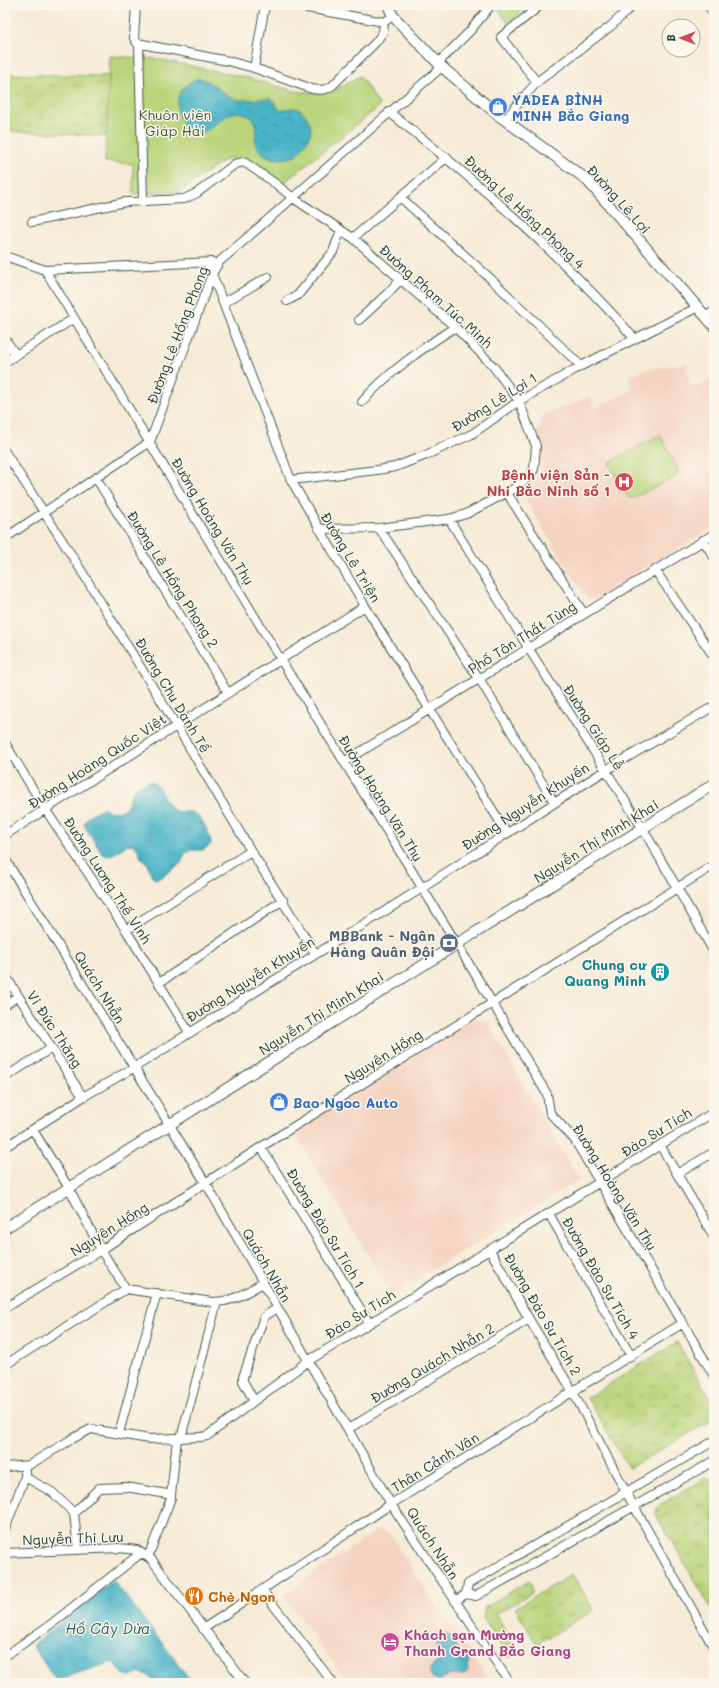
<svg xmlns="http://www.w3.org/2000/svg" width="719" height="1688" viewBox="0 0 719 1688" font-family="Mali,sans-serif">
<defs>
<pattern id="grass-tufts" width="24" height="20" patternUnits="userSpaceOnUse"><rect width="24" height="20" fill="#b9d47a"/><path d="M3 7l-1-3M5 7V3M7 7l1-3M15 17l-1-3M17 17v-4M19 17l1-3" fill="none" stroke="#96ad65"/></pattern>
<pattern id="water-ripples" width="26" height="14" patternUnits="userSpaceOnUse"><rect width="26" height="14" fill="#49b4c7"/><path d="M2 4q2-2 4 0t4 0M15 11q2-2 4 0t4 0" fill="none" stroke="#3c94a2"/></pattern>
</defs>
<rect width="100%" height="100%" fill="#fbf7ec"/>
<filter id="ink" filterUnits="userSpaceOnUse"><feTurbulence type="fractalNoise" baseFrequency=".025" numOctaves="2"/><feDisplacementMap in="SourceGraphic" scale="8" xChannelSelector="R" yChannelSelector="G"/><feConvolveMatrix kernelMatrix="1 2 1 2 8 2 1 2 1" color-interpolation-filters="sRGB"/></filter>
<filter id="wash" filterUnits="userSpaceOnUse"><feTurbulence type="fractalNoise" baseFrequency=".012" numOctaves="4" result="noise"/><feDisplacementMap in="SourceGraphic" scale="16" xChannelSelector="R" yChannelSelector="G"/><feGaussianBlur stdDeviation="0.9" result="paint"/><feColorMatrix in="noise" values="0 0 0 0 0 0 0 0 0 0 0 0 0 0 0 0 0 1.4 0 .05"/><feComposite in="paint" operator="in"/></filter>
<g filter="url(#wash)">
<rect width="100%" height="100%" fill="#f6ebd7"/>
<path fill="#f5d3c1" d="M687 364 690 386 705 383 714 379V526L594 600 586 598 526 500 528 487 539 477 541 472V455L536 435 544 415 591 396 595 408 632 390 628 378 645 369Z
M473 1019 487 1021 579 1180 392 1295 293 1131Z
M379 1529 390 1534 433 1601 491 1683H348L283 1595Z"/>
<path fill="url(#grass-tufts)" stroke="#6c8857" d="M5 74 110 76V136L5 131Z
M677 1342 714 1405V1419L629 1468 587 1398Z
M706 1478 714 1480V1613L656 1515 657 1508 661 1504Z
M572 1574 594 1610 537 1644 515 1608Z
M529 1581 532 1586V1593L496 1614 518 1652 509 1658 483 1618 485 1607Z"/>
<path fill="#b9d47a" stroke="#6c8857" d="M501 5H530L508 23 498 9Z
M110 56 157 59 248 78 298 92H323L343 86 360 76 380 106 282 184 254 163 239 157 224 160 179 192 133 194V164L105 162Z
M660 435 679 471 675 477 633 498 627 497 609 463Z"/>
<path fill="url(#water-ripples)" stroke="#34787e" d="M198 78C215 81 218 91 232 98 244 103 260 97 272 99L280 111C284 110 288 108 292 108 302 107 310 120 311 129 311 136 306 143 302 148 300 150 298 153 296 155 283 163 263 159 256 145 254 139 258 130 256 124 254 118 247 114 242 113 225 108 215 131 199 133 180 134 173 107 180 93 184 86 190 82 198 78Z
M150 781C161 784 164 802 172 809 178 814 187 810 193 813 202 816 211 835 211 844L203 850H191L185 853 181 863 162 877 156 879 152 877 147 863 141 858 139 851 134 845 128 844 115 853 107 856 102 854 84 825C86 816 95 812 103 808 112 814 125 813 129 801 130 798 131 793 133 790 137 785 145 783 150 781Z
M113 1580 193 1683H155L148 1675 140 1673 130 1677 124 1675 113 1662 56 1680 32 1646Z
M444 1634C455 1636 454 1642 458 1651 464 1654 469 1657 469 1665 468 1682 455 1672 448 1676 445 1677 442 1679 440 1681 433 1680 426 1673 432 1666 434 1664 437 1663 440 1660L435 1643 438 1637Z"/>
</g>
<g filter="url(#ink)">
<g fill="none" stroke-linecap="round" stroke-linejoin="round">
<g stroke="#3f574c" stroke-width="10">
<path id="minor" d="M136 5 134 38 137 43 228 61 254 68 312 89C320 90 325 91 332 86L376 42 383 32 384 22
M291 5 384 22 387 20
M707 5 714 13
M139 44 143 200
M438 63 470 31 491 5
M254 68 265 5
M537 82 501 37 541 5
M389 112C477 181 561 255 635 339
M505 120 521 100 537 82 611 26 633 5
M400 197 492 280 581 366
M32 222 125 202 184 199 197 193 235 164 244 162 276 184 293 198 353 238 455 327 493 366 519 401 536 446 534 469 530 476 512 490 466 514 449 519 379 528 319 529
M353 238 447 157
M5 256 45 270 281 660 457 944 547 1094 550 1113 574 1139 714 1376
M207 263 212 274 291 480 365 606 507 833
M45 270 212 262
M287 301 298 295 333 252 341 230
M223 303 268 277
M706 317 714 311
M359 320 388 293 400 280
M5 339 16 355
M5 362 73 319
M362 402C387 373 423 348 455 327
M5 452 76 562 176 725 251 851 315 953
M96 478 228 693
M291 480 377 470 395 467 426 455 472 434 519 401 581 366 698 307
M507 493 584 614
M449 519 529 649 643 829 714 952
M379 528 480 680 554 802
M5 538 150 442 212 274 219 262C294 198 367 131 442 67
M703 540 714 557
M655 570 714 657
M5 743 45 809 126 930 189 1032
M344 762 714 534
M5 835 365 606
M5 859 205 1182 391 1504 510 1683
M126 930 251 851
M5 975 83 1097
M159 983 283 900
M5 1005 18 996
M5 1077 52 1048
M33 1130 69 1188 101 1250 126 1289
M660 1145 714 1237
M5 1147 83 1097 135 1067 422 888 606 770 714 706
M261 1147 369 1323
M677 1174 714 1152
M549 1214 631 1356
M490 1250 529 1319 573 1392 626 1492 714 1648
M5 1308 101 1250 261 1147 714 865
M5 1365 126 1289 212 1302C233 1302 245 1293 263 1283
M254 1401 243 1381V1377L264 1317 277 1308
M348 1429 529 1319
M119 1433 157 1293
M181 1438 217 1302
M5 1467 29 1465 72 1439 91 1429 149 1439 201 1437 207 1436 308 1361 714 1112
M25 1477 52 1492 74 1513
M171 1495 177 1438
M5 1529 25 1477V1467
M78 1550 74 1513 99 1488 126 1487 167 1494 171 1495V1498L148 1557
M5 1553 119 1548 137 1550 152 1560 245 1683
M262 1590 333 1683
M466 1594 476 1596 714 1461
M455 1601 466 1594 468 1584 714 1441
M203 1629 391 1504 683 1323
M5 1656 54 1622 141 1553"/>
</g>
<g stroke="#3f574c" stroke-width="12">
<path id="major" d="M388 5 393 16 442 67 498 115 586 179 714 326
M5 1228 457 944 714 784"/>
</g>
<use href="#minor" stroke="#fff" stroke-width="8"/>
<use href="#major" stroke="#fff" stroke-width="10"/>
</g>
</g>
<defs>
<g id="shop-disc" transform="scale(1)"><circle r="9.5" fill="#3f7fe0" stroke="#fbf7ec"/><path d="M-5-2.5h2.3a2.7 3.5 0 0 1 5.4 0H5L5.5 6h-11ZM-1.5-2.5h3a1.5 2.3 0 0 0-3 0Z" fill="#fff"/></g>
<g id="hospital-disc" transform="scale(1)"><circle r="9.5" fill="#e0444e" stroke="#fbf7ec"/><path d="M-5-5h3v3.5h4V-5h3V5h-3V1.5h-4V5h-3Z" fill="#fff"/></g>
<g id="bank-disc" transform="scale(1)"><circle r="9.5" fill="#5c6f8a" stroke="#fbf7ec"/><path d="M-6-4H6V4H-6ZM0-2.3a2.3 2.3 0 1 0 0 4.6a2.3 2.3 0 1 0 0-4.6Z" fill="#fff"/></g>
<g id="building-disc" transform="scale(1)"><circle r="9.5" fill="#0f9aa8" stroke="#fbf7ec"/><path d="M-4-6H4V6H1V3H-1V6H-4ZM-2.5-4.3h1.7v1.8h-1.7ZM.8-4.3h1.7v1.8H.8ZM-2.5-1h1.7V.8h-1.7ZM.8-1h1.7V.8H.8Z" fill="#fff"/></g>
<g id="restaurant-disc" transform="scale(1)"><circle r="9.5" fill="#e8710a" stroke="#fbf7ec"/><path d="M-5-6h1v4h1v-4h1v4h1v-4h1v5L-1.5 .5V6h-2V.5L-5-1ZM5-6V6H3V1.5H1.5Q1.5-4 5-6Z" fill="#fff"/></g>
<g id="hotel-disc" transform="scale(1)"><circle r="9.5" fill="#d1479c" stroke="#fbf7ec"/><path d="M-6-4.5h1.5V1H6V5H4.5V3h-9V5H-6ZM-4 0a1.8 1.8 0 1 1 3.6 0ZM.5 0V-2.5h3Q6-2.5 6 0Z" fill="#fff"/></g>
</defs>
<g fill-rule="evenodd">
<use href="#shop-disc" x="498" y="107"/>
<use href="#hospital-disc" x="624" y="482"/>
<use href="#bank-disc" x="449" y="943"/>
<use href="#building-disc" x="660" y="972"/>
<use href="#shop-disc" x="279" y="1102"/>
<use href="#restaurant-disc" x="194" y="1596"/>
<use href="#hotel-disc" x="390" y="1642"/>
</g>
<g text-anchor="middle" dominant-baseline="central" stroke-width="3" stroke-linejoin="round" paint-order="stroke">
<g font-size="14" font-weight="bold" fill="#366cbe" stroke="#fbf7ec" text-anchor="start">
<text x="512" y="99">YADEA BÌNH<tspan x="512" dy="16">MINH Bắc Giang</tspan></text>
<text x="293" y="1102">Bao Ngoc Auto</text>
</g>
<g font-size="14" fill="#3e5b42" stroke="#fbf7ec">
<text x="175" y="114">Khuôn viên<tspan x="175" dy="16">Giáp Hải</tspan></text>
</g>
<g font-size="14" fill="#1f3d34" stroke="#fbf7ec">
<text transform="translate(619 199) rotate(48)">Đường Lê Lợi</text>
<text transform="translate(525 212) rotate(43)">Đường Lê Hồng Phong 4</text>
<text transform="translate(436 296) rotate(42)">Đường Phạm Túc Minh</text>
<text transform="translate(177 335) rotate(-69)">Đường Lê Hồng Phong</text>
<text transform="translate(494 402) rotate(-32)">Đường Lê Lợi 1</text>
<text transform="translate(213 521) rotate(59)">Đường Hoàng Văn Thụ</text>
<text transform="translate(351 557) rotate(59)">Đường Lê Triện</text>
<text transform="translate(173 579) rotate(58)">Đường Lê Hồng Phong 2</text>
<text transform="translate(522 637) rotate(-32)">Phố Tôn Thất Tùng</text>
<text transform="translate(173 695) rotate(59)">Đường Chu Danh Tể</text>
<text transform="translate(594 727) rotate(57)">Đường Giáp Lễ</text>
<text transform="translate(97 761) rotate(-33)">Đường Hoàng Quốc Việt</text>
<text transform="translate(381 798) rotate(58)">Đường Hoàng Văn Thụ</text>
<text transform="translate(525 806) rotate(-33)">Đường Nguyễn Khuyến</text>
<text transform="translate(596 841) rotate(-32)">Nguyễn Thị Minh Khai</text>
<text transform="translate(108 880) rotate(57)">Đường Lương Thế Vinh</text>
<text transform="translate(250 979) rotate(-32)">Đường Nguyễn Khuyến</text>
<text transform="translate(100 987) rotate(58)">Quách Nhẫn</text>
<text transform="translate(321 1013) rotate(-32)">Nguyễn Thị Minh Khai</text>
<text transform="translate(55 1029) rotate(57)">Vi Đức Thăng</text>
<text transform="translate(383 1056) rotate(-32)">Nguyên Hồng</text>
<text transform="translate(656 1132) rotate(-32)">Đào Sư Tích</text>
<text transform="translate(615 1187) rotate(58)">Đường Hoàng Văn Thụ</text>
<text transform="translate(326 1228) rotate(59)">Đường Đào Sư Tích 1</text>
<text transform="translate(109 1229) rotate(-32)">Nguyên Hồng</text>
<text transform="translate(267 1265) rotate(60)">Quách Nhẫn</text>
<text transform="translate(601 1278) rotate(60)">Đường Đào Sư Tích 4</text>
<text transform="translate(360 1314) rotate(-32)">Đào Sư Tích</text>
<text transform="translate(543 1314) rotate(60)">Đường Đào Sư Tích 2</text>
<text transform="translate(432 1363) rotate(-31)">Đường Quách Nhẫn 2</text>
<text transform="translate(435 1462) rotate(-32)">Thân Cảnh Vân</text>
<text transform="translate(73 1538) rotate(-2)">Nguyễn Thị Lưu</text>
<text transform="translate(433 1543) rotate(57)">Quách Nhẫn</text>
</g>
<g font-size="14" font-weight="bold" fill="#be3a42" stroke="#fbf7ec" text-anchor="end">
<text x="610" y="474">Bệnh viện Sản -<tspan x="610" dy="16">Nhi Bắc Ninh số 1</tspan></text>
</g>
<g font-size="14" font-weight="bold" fill="#4e5e75" stroke="#fbf7ec" text-anchor="end">
<text x="435" y="935">MBBank - Ngân<tspan x="435" dy="16">Hàng Quân Đội</tspan></text>
</g>
<g font-size="14" font-weight="bold" fill="#0d838f" stroke="#fbf7ec" text-anchor="end">
<text x="646" y="964">Chung cư<tspan x="646" dy="16">Quang Minh</tspan></text>
</g>
<g font-size="14" font-weight="bold" fill="#c56008" stroke="#fbf7ec" text-anchor="start">
<text x="208" y="1596">Chè Ngon</text>
</g>
<g font-size="14" font-weight="bold" fill="#b23c85" stroke="#fbf7ec" text-anchor="start">
<text x="404" y="1634">Khách sạn Mường<tspan x="404" dy="16">Thanh Grand Bắc Giang</tspan></text>
</g>
<g font-size="15" font-style="italic" fill="#2c6160" stroke="#fbf7ec">
<text x="108" y="1628">Hồ Cây Dừa</text>
</g>
</g>
<rect width="719" height="1688" fill="none" stroke="#fbf7ec" stroke-width="20"/>
<g transform="translate(681 38) rotate(270)"><circle r="19" fill="#fbf7ec" stroke="#a3ada2"/>
<path d="M0-3L7 15L0 10L-7 15Z" fill="#d1495b"/>
<text y="-6" font-size="11" font-weight="bold" text-anchor="middle" fill="#1f3d34">B</text>
</g>
</svg>
